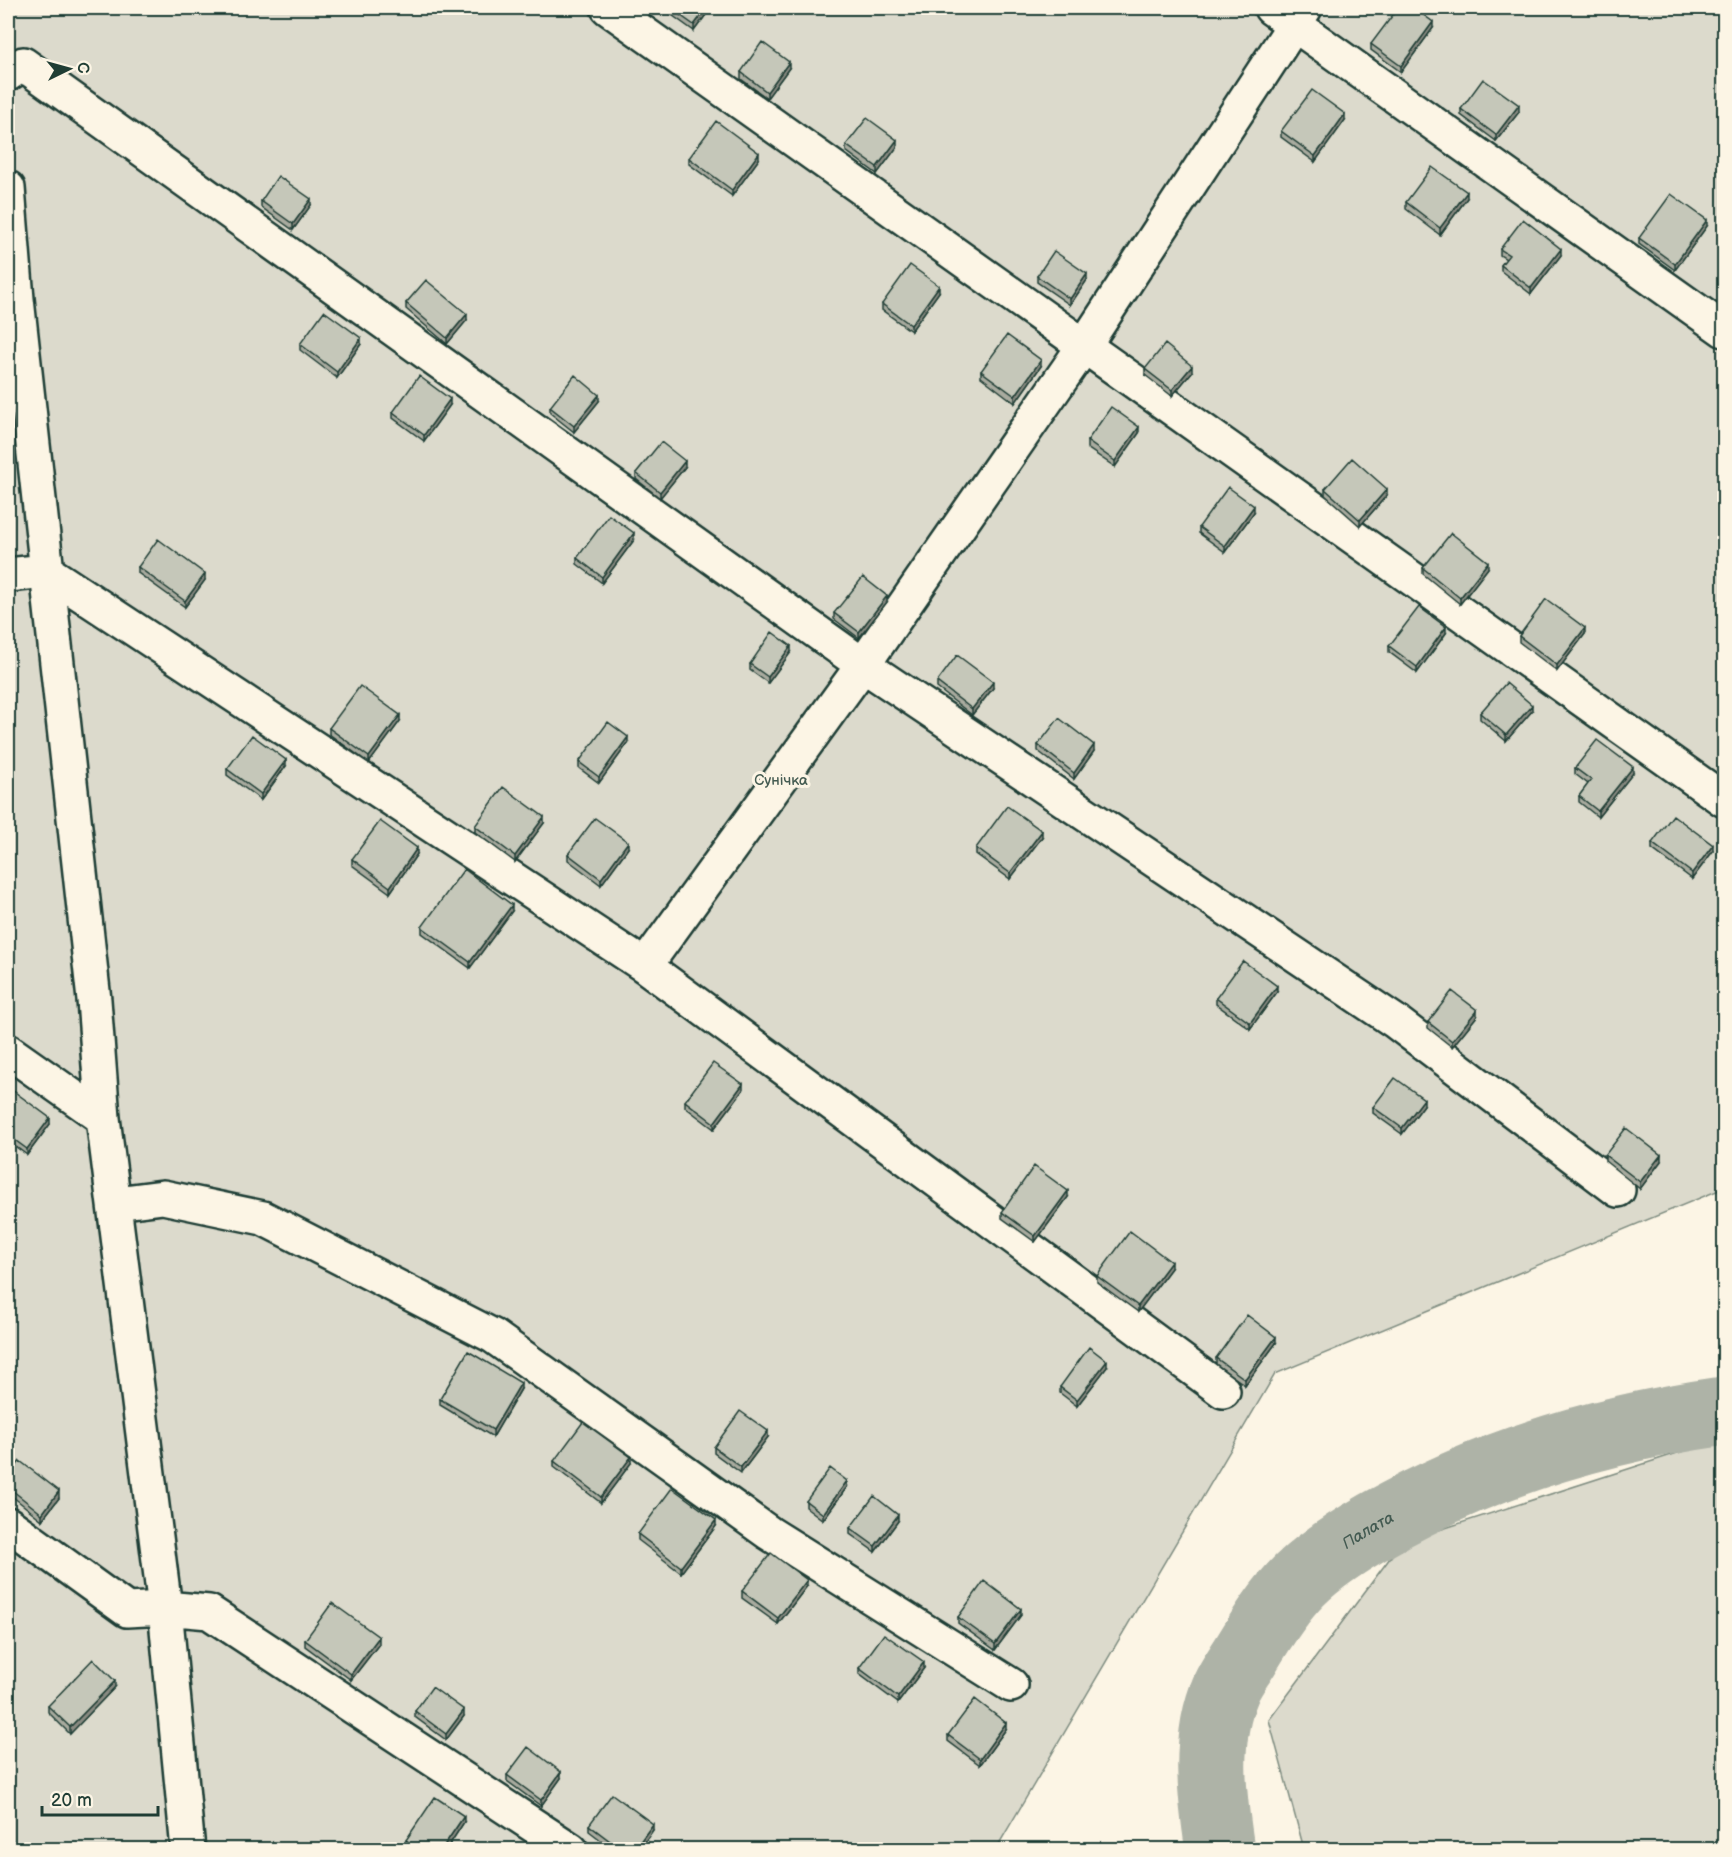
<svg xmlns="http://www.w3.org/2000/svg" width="1732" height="1857" viewBox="0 0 1732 1857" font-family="'Balsamiq Sans',sans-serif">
<rect width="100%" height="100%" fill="#fcf5e5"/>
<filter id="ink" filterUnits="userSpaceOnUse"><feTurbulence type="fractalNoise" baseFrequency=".0167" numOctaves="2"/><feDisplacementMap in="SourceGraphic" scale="12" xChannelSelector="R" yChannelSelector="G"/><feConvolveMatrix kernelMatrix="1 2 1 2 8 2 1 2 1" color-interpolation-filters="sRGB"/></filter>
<g filter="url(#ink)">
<path fill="#dcdacc" stroke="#7e8c80" stroke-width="1.5" d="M8 8H1724V1188L1275 1374 996 1849 8 1850Z
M1724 1438V1849H1304L1269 1720 1402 1542Z"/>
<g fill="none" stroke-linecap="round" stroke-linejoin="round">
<path stroke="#aeb3a7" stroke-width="69" id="s1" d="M1220 1850C1212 1797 1204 1739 1226 1688 1231 1676 1240 1665 1247 1653 1262 1628 1279 1601 1300 1580 1322 1558 1351 1540 1377 1525 1483 1464 1604 1428 1724 1411"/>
<g stroke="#1f3d34" stroke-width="38">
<path id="minor" d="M608 8 1724 800
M1271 8 1724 330
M8 74 23 64 863 665 1396 1022 1618 1190
M8 188 17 299 94 1000 103 1118 165 1608 188 1850
M8 575 46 571 645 966 1223 1391
M645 966 863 665 1084 346 1305 8
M8 1051 103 1118
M116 1203 163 1197 263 1218 493 1336 769 1533 1011 1685
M8 1524 127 1610 165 1608 209 1612 571 1850"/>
</g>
<use href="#minor" stroke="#fcf5e5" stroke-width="33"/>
</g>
<path fill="#a9ab9f" stroke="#1f3d34" stroke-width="1.5" d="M662 8H711L694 31Z
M1433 28 1401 72 1371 50V44Z
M789 68 767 98 741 79V72Z
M1461 109 1519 112 1496 141 1461 115Z
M1345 120 1315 162 1281 137V131Z
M846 145 897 147 877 174 846 151Z
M689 158 759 159 732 196 689 164Z
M1467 198 1440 235 1406 209V202Z
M261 201 311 205 293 230 261 207Z
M1707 226 1675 270 1639 244V238Z
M1500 249 1561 255 1531 294 1501 271V265L1506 259 1500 255Z
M1037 276 1087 280 1070 305 1037 282Z
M939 292 911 331 882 310V304Z
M406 303 467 320 447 344 406 309Z
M300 344H361L337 378 300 350Z
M1041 366 1015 403 981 377V371Z
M1145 369 1192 372 1172 396 1145 375Z
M599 401 574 432 550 413V407Z
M450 405 424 441 393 418V412Z
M1139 433 1115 467 1087 448V441Z
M685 467 660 498 636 479V473Z
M1325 489 1387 495 1360 526 1325 495Z
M1254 512 1225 552 1199 533V527Z
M634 540 602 583 577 564V558Z
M138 567 205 580 185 607 138 573Z
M1423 568H1488L1460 604 1423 574Z
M887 602 859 638 834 619V613Z
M1446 633 1417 673 1389 652V646Z
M1585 634 1557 671 1519 642V636Z
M791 652 768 683 750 670V664Z
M937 682 993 688 972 715 937 688Z
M1532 711 1506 741 1480 719V713Z
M400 721 369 763 329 734V728Z
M628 743 599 783 579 768V762Z
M1038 745 1094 751 1074 779 1038 751Z
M1725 762V773L1722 771V765Z
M286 766 261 800 227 775V769Z
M1575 768 1633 773 1598 817 1579 802V796L1588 784 1575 774Z
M544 823 515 862 475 832V826Z
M1042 837 1010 879 976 854V848Z
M1652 843 1713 851 1692 879 1652 849Z
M628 848 601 885 568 860V854Z
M417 854 390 893 352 865V859Z
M512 911 470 968 422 933V927Z
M1277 992 1250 1029 1216 1004V998Z
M1477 1016 1452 1047 1428 1028V1022Z
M8 1087 50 1124 27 1155 8 1141Z
M743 1090 714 1129 685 1107V1101Z
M1424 1105 1402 1134 1373 1113V1107Z
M1605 1155 1661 1161 1640 1189 1605 1161Z
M1068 1197 1035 1242 1002 1218V1212Z
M1171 1268 1138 1312 1097 1282V1276Z
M1276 1343 1245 1385 1216 1364V1358Z
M1107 1367 1077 1406 1060 1393V1387Z
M521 1389 493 1437 440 1405V1399Z
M768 1437 741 1473 714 1453V1447Z
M554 1461 631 1463 601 1503 554 1467Z
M8 1477 59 1498 42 1520 8 1493Z
M847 1487 823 1520 806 1507V1501Z
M898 1521 875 1552 850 1534V1528Z
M716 1526 681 1573 638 1540V1534Z
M807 1586 778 1624 742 1598V1591Z
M1021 1615 995 1650 958 1623V1617Z
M305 1640 379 1644 351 1680 305 1646Z
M859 1668H924L898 1703 859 1674Z
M115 1687 70 1734 48 1712V1706Z
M415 1711 464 1716 446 1740 415 1717Z
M1006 1729 980 1765 948 1741V1735Z
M507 1775 561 1778 541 1806 507 1781Z
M464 1822 446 1850H411L406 1846V1840Z
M589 1825 653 1830 639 1850H614L589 1831Z"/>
<path fill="#8a8b82" stroke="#1f3d34" stroke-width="1.5" d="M707 8H711L694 31V25Z
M1433 22V28L1401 72V66Z
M789 62V68L767 98V92Z
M1519 105V112L1496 141V135Z
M1345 114V120L1315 162V156Z
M897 140V147L877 174V167Z
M759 153V159L732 196V190Z
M1467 192V198L1440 235V228Z
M311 199V205L293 230V224Z
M1707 220V226L1675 270V264Z
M1561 249V255L1531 294V288Z
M1087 274V280L1070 305V299Z
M939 286V292L911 331V325Z
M467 314V320L447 344V338Z
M361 338V344L337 378V372Z
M1041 360V366L1015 403V396Z
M1192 366V372L1172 396V390Z
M599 395V401L574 432V426Z
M450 399V405L424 441V435Z
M1139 427V433L1115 467V461Z
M685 461V467L660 498V492Z
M1387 489V495L1360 526V520Z
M1254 506V512L1225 552V546Z
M634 533V540L602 583V577Z
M1488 562V568L1460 604V598Z
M205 574V580L185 607V601Z
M887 596V602L859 638V632Z
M1446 627V633L1417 673V667Z
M1585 628V634L1557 671V665Z
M791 646V652L768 683V677Z
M993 682V688L972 715V709Z
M1532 705V711L1506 741V735Z
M400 715V721L369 763V757Z
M628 737V743L599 783V777Z
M1094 745V751L1074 779V773Z
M286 760V766L261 800V794Z
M1633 767V773L1598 817V811Z
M544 817V823L515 862V856Z
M1042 831V837L1010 879V873Z
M628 842V848L601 885V879Z
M1713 845V851L1692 879V873Z
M417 848V854L390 893V887Z
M512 905V911L470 968V962Z
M1277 986V992L1250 1029V1023Z
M1477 1010V1016L1452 1047V1041Z
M743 1084V1090L714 1129V1123Z
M1424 1099V1105L1402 1134V1128Z
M50 1118V1124L27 1155V1149Z
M1661 1155V1161L1640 1189V1182Z
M1068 1191V1197L1035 1242V1236Z
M1171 1262V1268L1138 1312V1306Z
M1276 1337V1343L1245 1385V1379Z
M1107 1361V1367L1077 1406V1400Z
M521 1383V1389L493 1437V1430Z
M768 1431V1437L741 1473V1467Z
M631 1457V1463L601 1503V1497Z
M847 1481V1487L823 1520V1514Z
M59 1491V1498L42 1520V1514Z
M898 1515V1521L875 1552V1546Z
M716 1520V1526L681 1573V1567Z
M807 1580V1586L778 1624V1618Z
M1021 1609V1615L995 1650V1644Z
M379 1637V1644L351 1680V1674Z
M924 1662V1668L898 1703V1697Z
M115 1681V1687L70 1734V1727Z
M464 1710V1716L446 1740V1734Z
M1006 1723V1729L980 1765V1759Z
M561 1772V1778L541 1806V1800Z
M464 1816V1822L446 1850H441Z
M653 1824V1830L639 1850H634Z"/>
<path fill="#c5c7b9" stroke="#1f3d34" stroke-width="1.5" d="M670 8H707L694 25Z
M1398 8H1414L1433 22 1401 66 1371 44Z
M762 42 789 62 767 92 741 72Z
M1483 79 1519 105 1496 135 1461 109Z
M1312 90 1345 114 1315 156 1281 131Z
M867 118 897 140 877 167 846 145Z
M716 121 759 153 732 190 689 158Z
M1432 167 1467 192 1440 228 1406 202Z
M278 176 311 199 293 224 261 201Z
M1671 194 1707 220 1675 264 1639 238Z
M1523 219 1561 249 1531 288 1501 265 1509 255 1500 249Z
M1054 251 1087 274 1070 299 1037 276Z
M910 265 939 286 911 325 882 304Z
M426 280 467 314 447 338 406 303Z
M324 311 361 338 337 372 300 344Z
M1007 335 1041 360 1015 396 981 371Z
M1165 344 1192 366 1172 390 1145 369Z
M575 375 599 395 574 426 550 407Z
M419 376 450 399 424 435 393 412Z
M1111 407 1139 427 1115 461 1087 441Z
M661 442 685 461 660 492 636 473Z
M1352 458 1387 489 1360 520 1325 489Z
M1228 487 1254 506 1225 546 1199 527Z
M609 515 634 533 602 577 577 558Z
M1451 533 1488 562 1460 598 1423 568Z
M158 539 205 574 185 601 138 567Z
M863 577 887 596 859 632 834 613Z
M1546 599 1585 628 1557 665 1519 636Z
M1419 607 1446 627 1417 667 1389 646Z
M772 632 791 646 768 677 750 664Z
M957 655 993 682 972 709 937 682Z
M1506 683 1532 705 1506 735 1480 713Z
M360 686 400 715 369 757 329 728Z
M1059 718 1094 745 1074 773 1038 745Z
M608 722 628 737 599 777 579 762Z
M252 735 286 760 261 794 227 769Z
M1597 740 1633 767 1598 811 1579 796 1591 780 1575 768Z
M503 787 544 817 515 856 475 826Z
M1007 806 1042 831 1010 873 976 848Z
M1673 815 1713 845 1692 873 1652 843Z
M595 818 628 842 601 879 568 854Z
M380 821 417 848 390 887 352 859Z
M464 869 512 905 470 962 422 927Z
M1243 961 1277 986 1250 1023 1216 998Z
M1452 991 1477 1010 1452 1041 1428 1022Z
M713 1063 743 1084 714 1123 685 1101Z
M1395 1078 1424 1099 1402 1128 1373 1107Z
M8 1087 50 1118 27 1149 8 1135Z
M1626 1128 1661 1155 1640 1182 1605 1155Z
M1034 1166 1068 1191 1035 1236 1002 1212Z
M1130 1231 1171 1262 1138 1306 1097 1276Z
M1247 1315 1276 1337 1245 1379 1216 1358Z
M1089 1347 1107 1361 1077 1400 1060 1387Z
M468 1351 521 1383 493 1430 440 1399Z
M740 1411 768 1431 741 1467 714 1447Z
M583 1422 631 1457 601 1497 554 1461Z
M20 1461 59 1491 42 1514 8 1487V1477Z
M830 1468 847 1481 823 1514 806 1501Z
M672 1488 716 1520 681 1567 638 1534Z
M874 1496 898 1515 875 1546 850 1528Z
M771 1553 807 1580 778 1618 742 1591Z
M984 1581 1021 1609 995 1644 958 1617Z
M332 1603 379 1637 351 1674 305 1640Z
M884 1634 924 1662 898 1697 859 1668Z
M93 1659 115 1681 70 1727 48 1706Z
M432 1687 464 1710 446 1734 415 1711Z
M975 1699 1006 1723 980 1759 948 1735Z
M528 1747 561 1772 541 1800 507 1775Z
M612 1794 653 1824 634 1850H622L589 1825Z
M435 1797 464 1816 441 1850H420L406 1840Z"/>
</g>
<g text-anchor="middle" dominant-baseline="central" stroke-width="6" stroke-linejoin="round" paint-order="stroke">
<g font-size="15" fill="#455c52" stroke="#fcf5e5">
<text x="781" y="780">Сунічка</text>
</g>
<g font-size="16" font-style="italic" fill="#435a51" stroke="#fcf5e5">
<text stroke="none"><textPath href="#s1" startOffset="380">Палата</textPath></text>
</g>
</g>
<rect width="1732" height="1857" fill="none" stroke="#fcf5e5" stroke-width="30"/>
<rect x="15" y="15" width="1702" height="1827" fill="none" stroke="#1f3d34" stroke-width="2" filter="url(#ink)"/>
<g transform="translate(69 69) rotate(85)" stroke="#fcf5e5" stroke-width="4.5" paint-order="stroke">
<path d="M0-4.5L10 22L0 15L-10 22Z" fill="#1f3d34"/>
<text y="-9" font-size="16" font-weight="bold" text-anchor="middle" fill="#1f3d34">С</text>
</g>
<path d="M42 1806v9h116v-9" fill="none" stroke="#1f3d34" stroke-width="3"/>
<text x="51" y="1806" font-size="18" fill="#1f3d34" stroke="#fcf5e5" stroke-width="4.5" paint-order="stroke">20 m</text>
</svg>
